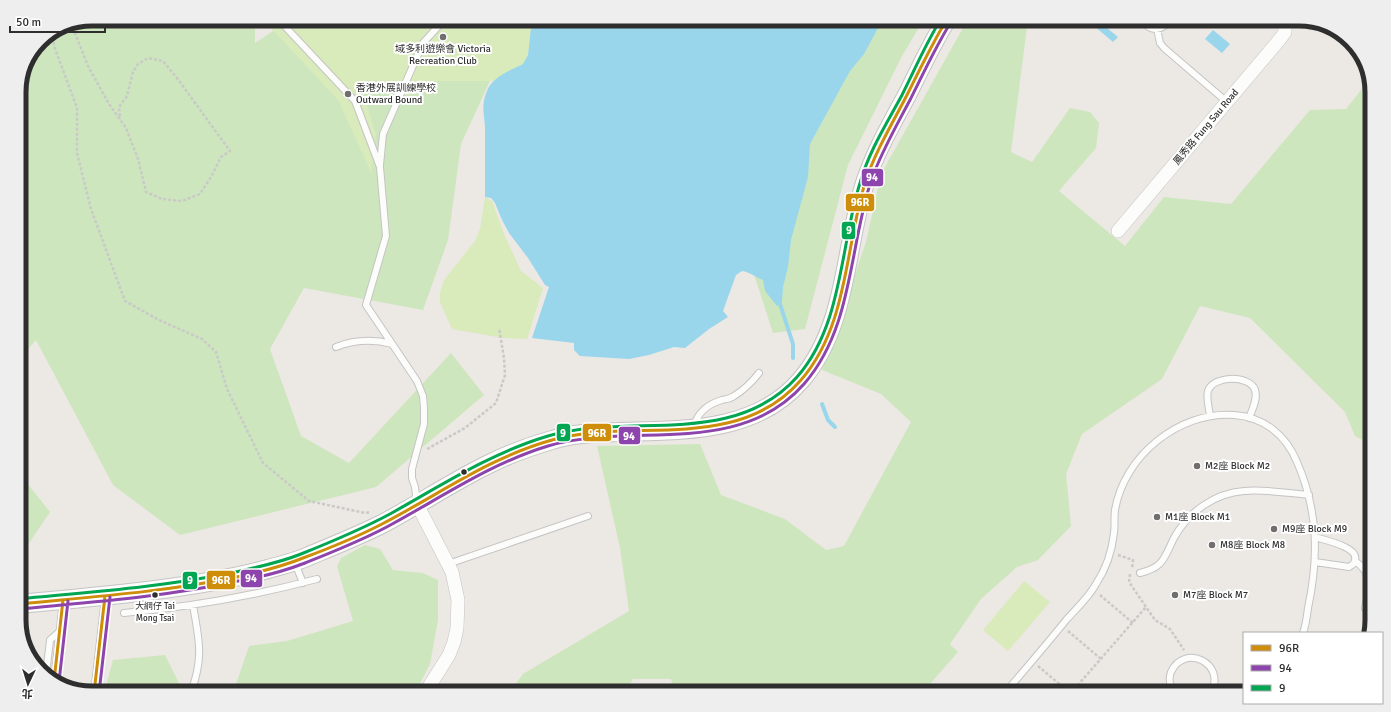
<svg xmlns="http://www.w3.org/2000/svg" width="1391" height="712" viewBox="0 0 1391 712" font-family="Signika,'Noto Sans TC',sans-serif">
<rect width="100%" height="100%" fill="#ece8e4"/>
<path fill="#cee6be" d="M92 19H212L222 21 223 19H255V43L291 19 500 59 461 144 448 240 423 310 304 288 270 349 301 436 349 463 451 353 484 395 376 487 180 535 113 485 36 340 19 359V87L41 40 64 24Z
M870 19H924L902 56 848 165 805 329 773 333 751 265Z
M968 19H1028L1011 152 1032 162 1070 108 1090 112 1099 123 1096 148 1059 191 1125 246 1164 197 1231 204 1310 110 1346 109 1369 80 1372 87V462L1368 443 1355 436 1345 412 1250 318 1200 306 1162 379 1082 434 1066 474 1071 526 1038 560 1017 567 981 599 950 644 958 652 922 693H675L671 679H633L625 693H509L523 674 629 611 620 548 597 446 700 444 721 495 785 519 826 550 844 546 911 422 881 394 822 370 866 242 881 174Z
M19 473 50 512 19 558Z
M365 545 380 549 393 570 423 573 438 580V620L430 664 415 693H233L249 646 287 641 353 621 337 566 341 558Z
M28 613 26 646 19 625V614Z
M165 655 184 693H104L113 660Z"/>
<path fill="#d9eabb" d="M256 19H532L528 55 523 64 509 71 495 81H365L362 88 376 135 371 172 338 100 272 29Z
M485 197 492 201 504 234 521 271 543 288 527 339 503 338 452 329 440 302V292L444 280 475 241 480 229Z
M1024 581 1050 602 1008 651 983 630Z"/>
<path fill="#99d6ec" d="M532 19H883L864 54 850 71 810 144 808 177 791 240 788 267 783 287 782 302 777 306 765 291 763 280C755 277 750 272 742 271L736 275 723 311 728 317 709 329 685 348 674 347 649 355 629 359 580 356 574 350V343L532 338 549 287 545 285 528 258 509 233 502 220 495 203 491 198 485 197C485 174 485 150 485 127 484 114 481 104 487 91 492 77 511 70 523 64L528 55Z
M1086 19H1096L1118 37 1113 42Z
M1213 30 1230 44 1222 53 1205 39Z"/>
<g fill="none" stroke-linecap="round" stroke-linejoin="round">
<path stroke="#99d6ec" stroke-width="4" d="M780 304 793 344V358
M822 404 828 420 835 427"/>
<g stroke="#c5c4c5" stroke-width="8">
<path id="lane" d="M278 19 355 101 380 167 386 236 366 305 417 381 423 396 424 408V424L412 469V478L415 487 417 503
M1143 19C1148 33 1164 32 1169 19
M1157 29 1160 43 1164 48 1227 102
M380 165 383 134 423 43 445 19
M336 347C354 340 373 339 392 344
M1210 416C1209 408 1206 398 1208 391 1213 375 1250 375 1255 390 1258 399 1252 410 1249 418
M694 427C697 413 708 404 722 400 726 399 730 399 734 396 744 390 752 382 759 373
M1355 561C1374 574 1369 589 1365 608
M1315 562 1349 567C1352 565 1355 564 1355 560 1359 547 1324 540 1315 537
M295 563 303 583
M448 564 588 516
M1140 573C1164 567 1164 558 1174 538 1188 512 1215 493 1244 491 1265 489 1288 493 1309 495
M124 613C189 607 253 596 317 579
M46 674 50 640 59 632
M54 681 63 602
M191 692C204 657 199 640 193 605
M94 693 105 598
M1005 693C1026 668 1047 644 1067 619 1077 608 1089 597 1096 584 1106 569 1112 551 1114 533 1115 525 1114 517 1115 510 1124 456 1179 411 1234 415 1264 417 1286 435 1297 462 1318 510 1319 557 1308 608 1307 616 1306 625 1303 633
M1160 693 1171 688
M1174 693C1170 686 1168 680 1171 672 1184 643 1227 663 1211 693"/>
</g>
<g stroke="#c5c4c5" stroke-width="14">
<path id="street" d="M1118 231 1280 39 1285 32V19
M417 504 452 572 458 600 457 628 454 642 449 655 425 693"/>
</g>
<g stroke="#c5c4c5" stroke-width="20">
<path id="secondary" d="M19 604C62 600 105 596 147 591 188 586 228 580 268 569 282 565 296 562 309 556 333 546 358 536 382 524 418 505 452 482 489 464 509 454 531 446 552 440 574 433 596 433 619 432 683 430 756 433 801 380 848 325 844 249 865 183 875 152 892 123 907 95 920 69 932 43 947 19"/>
</g>
<path stroke="#c9c9c8" stroke-width="2.5" stroke-dasharray="3 2" stroke-linecap="butt" d="M71 23 88 66 109 104 126 128 138 159 146 192 162 199 182 201 200 194 211 177 221 157 230 151 177 78 163 61 148 58 138 64 133 72 127 96 119 107 120 119
M53 32 54 46 77 108V153L91 209 125 301 159 320 202 339 216 352 227 389 263 463 309 501 365 513 370 512
M427 449 465 428 496 403 505 375 504 358 499 328
M1118 555 1133 560 1132 569
M1130 574 1129 582 1155 620 1170 629 1184 650
M1100 595 1133 623
M1068 631 1101 659
M1038 666 1070 693
M1071 693 1146 607"/>
<use href="#lane" stroke="#fcfcfb" stroke-width="6"/>
<use href="#street" stroke="#fcfcfb" stroke-width="13"/>
<use href="#secondary" stroke="#fcfcfb" stroke-width="18"/>
<g stroke="#fff" stroke-width="6">
<path id="bus-1" d="M19 604C90 597 162 592 232 578 256 573 281 567 303 558 330 548 357 537 382 524 440 494 488 458 552 440 633 417 737 454 801 380 848 326 845 248 865 183 875 152 892 124 907 95 920 69 932 44 947 19
M54 681 63 600
M94 693 105 596"/>
</g>
<g stroke="#fff" stroke-width="6">
<path id="bus-2" d="M19 609C91 602 163 597 233 582 257 578 282 572 305 563 335 551 366 539 394 523 445 495 492 463 548 446 633 421 738 459 804 384 853 328 849 248 871 181 881 152 897 125 911 98 924 72 936 46 951 22
M59 682 68 601
M99 693 110 597"/>
</g>
<g stroke="#fff" stroke-width="6">
<path id="bus-3" d="M19 599C90 592 161 587 231 573 254 568 279 563 301 554 331 542 362 529 390 514 442 485 491 453 548 436 629 412 733 449 797 377 843 325 840 246 860 183 869 151 887 123 902 95 915 69 926 43 941 19"/>
</g>
<use href="#bus-1" stroke="#cf8e09" stroke-width="3"/>
<use href="#bus-2" stroke="#8e44ad" stroke-width="3"/>
<use href="#bus-3" stroke="#00a651" stroke-width="3"/>
</g>
<g fill="#706f6e" stroke="#fff" stroke-width="1.5">
<circle cx="443" cy="37" r="4"/>
<circle cx="348" cy="94" r="4"/>
<circle cx="1197" cy="466" r="4"/>
<circle cx="1157" cy="517" r="4"/>
<circle cx="1274" cy="529" r="4"/>
<circle cx="1212" cy="545" r="4"/>
<circle cx="1175" cy="595" r="4"/>
</g>
<g fill="#2e2e2e" stroke="#fff" stroke-width="1.5">
<circle cx="464" cy="472" r="3.5"/>
<circle cx="155" cy="595" r="3.5"/>
</g>
<g text-anchor="middle" dominant-baseline="central" stroke-width="4" stroke-linejoin="round" paint-order="stroke">
<g font-size="9" fill="#2e2e2e" stroke="#fff">
<text x="155" y="606">大網仔 Tai<tspan x="155" dy="12">Mong Tsai</tspan></text>
</g>
<g font-size="10" fill="#2e2e2e" stroke="#fff" text-anchor="start">
<text x="443" y="49" text-anchor="middle">域多利遊樂會 Victoria<tspan x="443" dy="12">Recreation Club</tspan></text>
<text x="356" y="88">香港外展訓練學校<tspan x="356" dy="12">Outward Bound</tspan></text>
<text x="1205" y="466">M2座 Block M2</text>
<text x="1165" y="517">M1座 Block M1</text>
<text x="1282" y="529">M9座 Block M9</text>
<text x="1220" y="545">M8座 Block M8</text>
<text x="1183" y="595">M7座 Block M7</text>
</g>
<g font-size="10" fill="#2e2e2e" stroke="#fff">
<text transform="translate(1206 127) rotate(-50)">鳳秀路 Fung Sau Road</text>
</g>
</g>
<path d="M0 0H1391V712H0ZM92 26H1299A66 66 0 0 1 1365 92V620A66 66 0 0 1 1299 686H92A66 66 0 0 1 26 620V92A66 66 0 0 1 92 26Z" fill="#eee" fill-rule="evenodd"/>
<path fill="none" stroke="#2e2e2e" stroke-width="5" d="M92 26H1299A66 66 0 0 1 1365 92V620A66 66 0 0 1 1299 686H92A66 66 0 0 1 26 620V92A66 66 0 0 1 92 26Z"/>
<g stroke="#fff" stroke-width="1.5">
<rect x="861" y="168" width="23" height="19" rx="4" fill="#8e44ad"/>
<rect x="845" y="193" width="30" height="19" rx="4" fill="#cf8e09"/>
<rect x="841" y="221" width="15" height="19" rx="4" fill="#00a651"/>
<rect x="582" y="423" width="30" height="19" rx="4" fill="#cf8e09"/>
<rect x="556" y="423" width="15" height="19" rx="4" fill="#00a651"/>
<rect x="618" y="426" width="23" height="19" rx="4" fill="#8e44ad"/>
<rect x="240" y="569" width="23" height="19" rx="4" fill="#8e44ad"/>
<rect x="206" y="570" width="30" height="20" rx="4" fill="#cf8e09"/>
<rect x="182" y="571" width="16" height="19" rx="4" fill="#00a651"/>
</g>
<g font-size="11" text-anchor="middle" font-weight="bold" fill="#fff">
<text x="872" y="181">94</text>
<text x="860" y="206">96R</text>
<text x="849" y="234">9</text>
<text x="597" y="437">96R</text>
<text x="563" y="437">9</text>
<text x="629" y="440">94</text>
<text x="251" y="582">94</text>
<text x="221" y="584">96R</text>
<text x="190" y="584">9</text>
</g>
<rect x="1243" y="632" width="140" height="72" fill="#ffffff" stroke="#ababab"/>
<rect x="1251" y="645" width="20" height="6" fill="#cf8e09" stroke="#ababab"/>
<text x="1279" y="652" font-size="12" fill="#2e2e2e">96R</text>
<rect x="1251" y="665" width="20" height="6" fill="#8e44ad" stroke="#ababab"/>
<text x="1279" y="672" font-size="12" fill="#2e2e2e">94</text>
<rect x="1251" y="685" width="20" height="6" fill="#00a651" stroke="#ababab"/>
<text x="1279" y="692" font-size="12" fill="#2e2e2e">9</text>
<g transform="translate(28 684) rotate(184)" stroke="#ffffff" stroke-width="3" paint-order="stroke">
<path d="M0-3L7 15L0 10L-7 15Z" fill="#2e2e2e"/>
<text y="-6" font-size="11" font-weight="bold" text-anchor="middle" fill="#2e2e2e">北</text>
</g>
<path d="M10 26v6h95v-6" fill="none" stroke="#2e2e2e" stroke-width="2"/>
<text x="16" y="26" font-size="12" fill="#2e2e2e" stroke="#ffffff" stroke-width="3" paint-order="stroke">50 m</text>
</svg>
